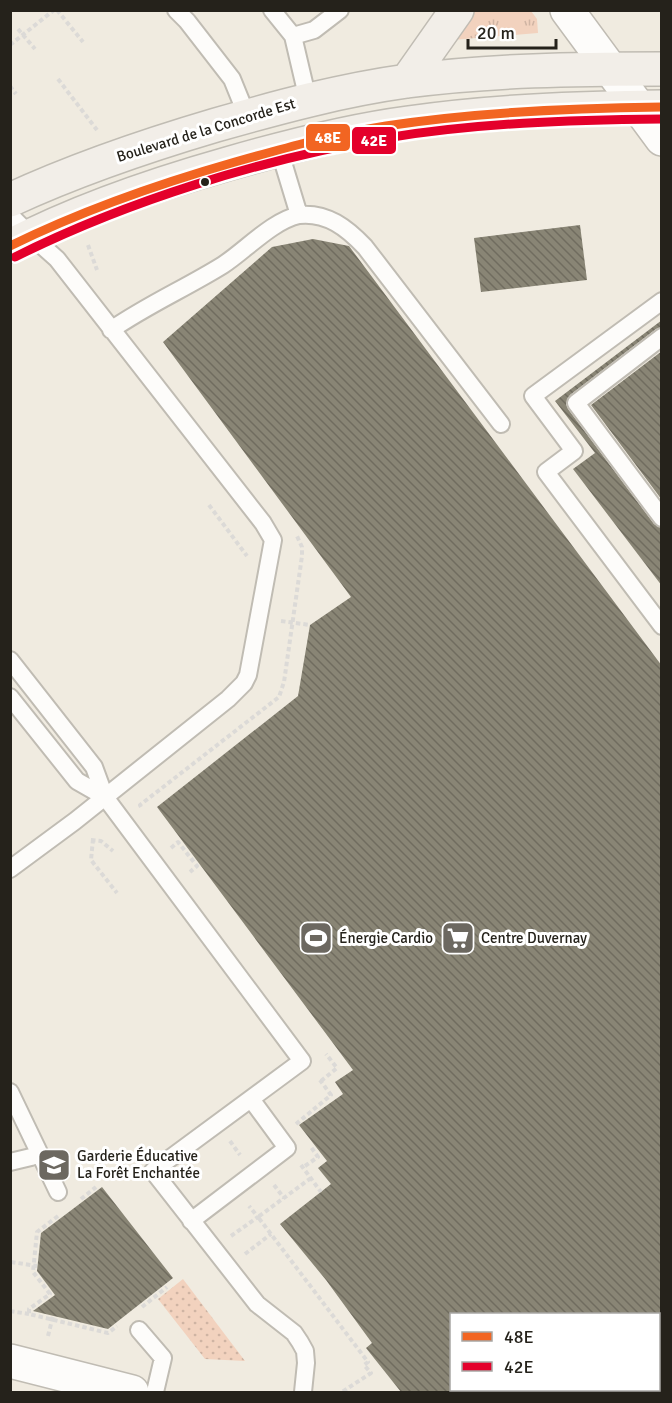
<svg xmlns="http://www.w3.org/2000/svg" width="672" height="1403" viewBox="0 0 672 1403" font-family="Signika,sans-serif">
<defs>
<pattern id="grass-tufts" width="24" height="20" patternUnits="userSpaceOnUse" patternTransform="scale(1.5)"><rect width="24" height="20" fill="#f2d2be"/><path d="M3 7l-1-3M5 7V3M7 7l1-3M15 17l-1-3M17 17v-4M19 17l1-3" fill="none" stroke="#cfb4a3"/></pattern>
<pattern id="park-dots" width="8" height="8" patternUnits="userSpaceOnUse" patternTransform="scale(1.5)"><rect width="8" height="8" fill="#f2d2be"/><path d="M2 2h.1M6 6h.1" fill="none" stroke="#cfb4a3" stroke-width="1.8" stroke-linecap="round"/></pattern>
<pattern id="building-back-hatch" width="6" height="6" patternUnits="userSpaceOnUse" patternTransform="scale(1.5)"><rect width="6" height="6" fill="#898575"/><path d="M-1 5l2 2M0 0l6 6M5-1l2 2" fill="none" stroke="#706c5f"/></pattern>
</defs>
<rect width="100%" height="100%" fill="#f0ebe0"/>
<path fill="url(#grass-tufts)" d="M472 11H531L537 19 538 33 452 40Z"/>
<path fill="url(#park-dots)" d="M183 1279 245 1361 205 1359 158 1299Z"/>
<path fill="url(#building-back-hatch)" d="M580 225 587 280 481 292 474 238Z
M313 239 349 246 662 666V1314H452V1392H401L366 1348 372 1343 326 1280 280 1224 331 1184 318 1168 327 1161 299 1125 343 1094 335 1082 353 1070 157 807 298 696 310 625 351 597 163 342 272 247Z
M662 320V327L656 329 570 395 566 404 568 409 654 524 662 528V586L573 469 595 453 555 401Z
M662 351V500L591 405Z
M102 1187 173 1278 108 1329 33 1311 55 1295 37 1271 41 1233Z"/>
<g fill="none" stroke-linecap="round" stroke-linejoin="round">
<g stroke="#c0bcb3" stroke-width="20">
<path id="lane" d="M176 10 187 21 232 79 247 116
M272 10 293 36 308 100
M293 36 314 30 340 10
M10 215 30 235 57 259 263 523 273 540 248 675 244 683 228 699 75 821 10 869
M299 215C327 212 347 228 365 247L501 424
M662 301 533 396 574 451 546 472 662 626
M111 330C147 305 186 288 223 265 246 250 272 221 299 215L279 149
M662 337 576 403 662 518
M10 660 94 767 105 797 302 1061 153 1171 257 1304 294 1333 300 1342 305 1351 306 1363 303 1392
M10 697 77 781 105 797
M10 1092 58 1192
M10 1162 31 1157 39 1154
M191 1221 287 1148 251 1099
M139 1330 163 1358 155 1392
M651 1392 655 1390"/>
</g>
<g stroke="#c0bcb3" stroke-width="36">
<path id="street" d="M567 10 662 139
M10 1361 132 1392"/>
</g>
<g stroke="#c0bcb3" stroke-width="36">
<path id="secondary" d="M407 81 457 10
M10 200C77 169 145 146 216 125 279 107 342 90 407 81 491 70 576 69 662 69
M10 246C79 210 153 185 227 164 286 147 347 131 408 123 492 111 577 108 662 107"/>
</g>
<path stroke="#dcdad7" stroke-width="4" stroke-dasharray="4.5 3" stroke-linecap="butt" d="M57 10 83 42
M18 29 35 49
M10 45 54 10
M58 79 97 130
M10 86 16 94
M88 245 97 270
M209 505 247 556
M281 621 310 625
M141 807 140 805 279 697 284 682 302 556V547L296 534
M93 839 91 860 117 893
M91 840 101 841 113 851
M171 848 178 842 197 866 190 872
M321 1081 337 1068 326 1054
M296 1124 331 1095 320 1080
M230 1141 240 1155
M301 1165 321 1192
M305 1166 318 1157 311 1147
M311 1178 258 1217 368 1362 364 1365 371 1373 342 1392
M274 1185 284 1198
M81 1199 96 1187
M58 1216 37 1232 33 1272 50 1294 29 1309V1314L108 1333 117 1326
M231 1236 258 1217 249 1206
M245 1254 271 1234
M11 1262 37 1266
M142 1307 167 1287
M10 1311 29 1314
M48 1336 53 1316"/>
<use href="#lane" stroke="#fdfcfa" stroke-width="16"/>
<use href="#street" stroke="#fdfcfa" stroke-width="33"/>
<use href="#secondary" stroke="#f2eee8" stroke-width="33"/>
<g stroke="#fff" stroke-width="14">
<path id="bus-1" d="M10 246C83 210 158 184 235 162 285 148 335 134 386 126 477 112 569 108 662 107"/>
</g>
<g stroke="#fff" stroke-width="14">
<path id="bus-2" d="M15 257C127 201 262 159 386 138 477 123 569 120 662 119"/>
</g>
<use href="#bus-1" stroke="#f26522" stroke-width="9"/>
<use href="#bus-2" stroke="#e4002b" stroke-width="9"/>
</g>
<defs>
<g id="stadium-square" transform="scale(1.725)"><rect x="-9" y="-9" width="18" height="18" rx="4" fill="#6c6860" stroke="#fff"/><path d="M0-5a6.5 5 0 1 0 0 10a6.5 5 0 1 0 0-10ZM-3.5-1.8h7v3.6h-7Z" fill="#fff"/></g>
<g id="supermarket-square" transform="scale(1.725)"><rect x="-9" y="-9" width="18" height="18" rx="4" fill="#6c6860" stroke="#fff"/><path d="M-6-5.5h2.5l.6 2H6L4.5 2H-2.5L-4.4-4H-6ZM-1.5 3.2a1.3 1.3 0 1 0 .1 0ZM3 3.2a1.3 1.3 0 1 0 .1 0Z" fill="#fff"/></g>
<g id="school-square" transform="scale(1.725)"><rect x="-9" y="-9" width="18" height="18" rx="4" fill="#6c6860" stroke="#fff"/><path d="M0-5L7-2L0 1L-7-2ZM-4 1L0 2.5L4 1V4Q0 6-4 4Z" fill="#fff"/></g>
</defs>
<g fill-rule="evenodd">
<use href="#stadium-square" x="316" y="938"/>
<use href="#supermarket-square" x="458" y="938"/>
<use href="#school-square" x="54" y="1165"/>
</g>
<circle fill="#25221b" stroke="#fff" stroke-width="2" cx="205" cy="182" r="5"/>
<g text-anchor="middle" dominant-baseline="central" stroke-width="6" stroke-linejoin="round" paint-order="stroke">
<g font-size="15" fill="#25221b" stroke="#fff">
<text transform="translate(206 130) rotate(-17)">Boulevard de la Concorde Est</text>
</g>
<g font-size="15" fill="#25221b" stroke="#fff" text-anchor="start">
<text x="339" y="938">Énergie Cardio</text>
<text x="481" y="938">Centre Duvernay</text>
<text x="77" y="1156">Garderie Éducative<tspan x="77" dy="17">La Forêt Enchantée</tspan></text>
</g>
</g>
<g stroke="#fff" stroke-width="2">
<rect x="305" y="123" width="46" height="29" rx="6" fill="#f26522"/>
<rect x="351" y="126" width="46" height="29" rx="6" fill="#e4002b"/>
</g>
<g font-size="16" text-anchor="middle" font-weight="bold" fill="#fff">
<text x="328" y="143">48E</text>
<text x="374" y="146">42E</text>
</g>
<rect width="672" height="1403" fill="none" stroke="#25221b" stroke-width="24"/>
<rect x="450" y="1313" width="210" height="78" fill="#ffffff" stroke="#a8a7a4" stroke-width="1.5"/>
<rect x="462" y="1332" width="30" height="9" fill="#f26522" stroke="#a8a7a4" stroke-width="1.5"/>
<text x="504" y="1343" font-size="18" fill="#25221b">48E</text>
<rect x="462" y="1362" width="30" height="9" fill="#e4002b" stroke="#a8a7a4" stroke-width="1.5"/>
<text x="504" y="1373" font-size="18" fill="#25221b">42E</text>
<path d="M468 39v9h88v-9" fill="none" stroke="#25221b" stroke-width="3"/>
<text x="477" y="39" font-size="18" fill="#25221b" stroke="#ffffff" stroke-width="4.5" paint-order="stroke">20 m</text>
</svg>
